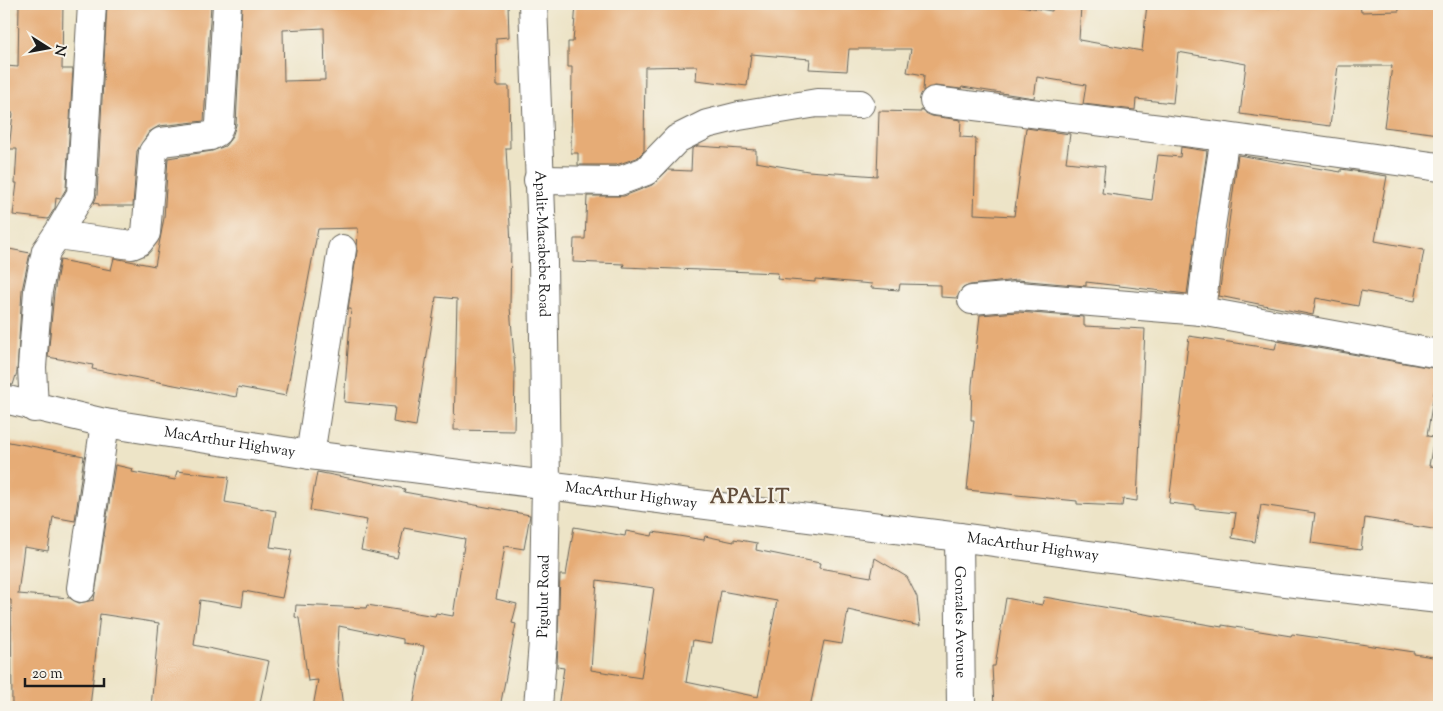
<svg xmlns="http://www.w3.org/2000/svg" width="1443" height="711" viewBox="0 0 1443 711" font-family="'Sorts Mill Goudy',serif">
<rect width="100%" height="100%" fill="#f7f3e8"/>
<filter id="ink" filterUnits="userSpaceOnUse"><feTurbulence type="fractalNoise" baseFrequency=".02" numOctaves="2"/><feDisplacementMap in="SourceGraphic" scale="10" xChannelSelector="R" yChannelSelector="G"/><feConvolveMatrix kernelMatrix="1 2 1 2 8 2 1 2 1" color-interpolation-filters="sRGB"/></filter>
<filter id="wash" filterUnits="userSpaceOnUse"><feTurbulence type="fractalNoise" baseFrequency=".0096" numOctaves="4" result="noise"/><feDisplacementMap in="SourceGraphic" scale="20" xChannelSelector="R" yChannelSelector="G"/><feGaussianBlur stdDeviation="1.12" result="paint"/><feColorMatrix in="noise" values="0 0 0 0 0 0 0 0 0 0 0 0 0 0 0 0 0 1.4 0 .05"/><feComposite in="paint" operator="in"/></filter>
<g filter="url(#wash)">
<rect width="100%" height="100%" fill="#ede4c7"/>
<g id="blocks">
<path fill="#e6ac76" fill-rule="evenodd" d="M19 4H63L62 69H73L66 189 60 199 56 198 55 208 48 219 13 215 17 183H15L17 149H9L13 113H4V108L6 66 18 67Z
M107 4H211L204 121 159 126 149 132 137 151 133 206H99V204L94 203 97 195Z
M242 4H508L509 37 496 38 497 86H509L510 148H506L511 245 510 307 515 369 514 431 454 430 457 299 436 297 416 426 393 422 395 407 344 402 351 309H348L357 251 358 228 318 229 286 396 238 387 236 397 92 369 93 365 48 357 54 293 60 260 111 270 114 258 155 266 164 218 168 158 212 151 225 146 232 137 236 125ZM324 28 325 80 284 81 283 30Z
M576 4H726L789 9V4H1008L1052 11 1053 4 1081 5 1079 40 1142 51 1147 4H1252L1280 8V4H1360L1361 12 1399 11V4H1426V7L1439 8V134L1384 127 1392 66H1338L1330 126 1240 114 1246 64 1178 52 1173 103 1136 99 1135 110 1083 104 1086 85 1037 77 1034 98 962 87 961 89 935 86 923 91 924 75 907 72 911 49H849L847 71 809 69 810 59 751 54 747 86 696 80 697 66 645 67 644 151 637 158 616 165H578V153H571L572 67H568V42H573Z
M921 110 932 116 961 120 960 137 976 138 974 214 1014 216 1026 128 1070 134 1066 162 1105 166 1102 193 1152 200 1158 155 1180 157 1181 147 1207 151 1187 294 1086 282V286L1017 280 970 285 963 288 957 298 941 297V285L900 284 899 290 871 288 872 284 815 279V282L777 279 778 273 623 267 624 264 573 262 574 239H585L587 196H624L652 185 668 170 691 171 692 149 697 146 756 150V162L808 171 877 176 879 111 921 112Z
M1238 155 1341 172V169L1387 176 1375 241 1424 250 1415 301 1361 291 1358 306 1316 298 1313 315 1219 296Z
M4 248 30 253 22 290 17 372 13 385 4 384Z
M1018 312 1084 317V326L1145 329 1137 501 1123 499 1122 506 1077 504V501L967 490 974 420H971L972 385 980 315Z
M1189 336 1275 349 1277 341 1438 369 1427 436 1434 437 1429 466 1439 467V530L1365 518 1361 550 1311 543 1315 513 1261 505 1255 542 1232 538 1236 513 1196 509V506L1169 503Z
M4 441 84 456 75 521 53 517 48 551 24 547 18 594 70 598 79 603 94 600 115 465 133 469 132 472 175 480 177 471 229 477 225 502 276 511 270 547 292 550 282 598 244 591 242 607 200 600 194 645 269 661 259 707H151L159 623 100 614 90 707H12L11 600 4 599Z
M317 472 405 489 404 492 530 515 524 549 505 546 496 599 517 604 512 623 516 624 500 707H413L424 646 403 643V639L339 626 337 662 343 707H313L318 680 308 681 299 618 295 617 296 605 366 608 367 605 435 616 436 613 453 616 465 539 404 528 397 558 361 550 367 520 310 510Z
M574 527 625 536 626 531 652 536 653 532 704 540 705 536 734 542V539L757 543 756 550 820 563 819 568 871 577 875 558 907 577 917 597 920 626 848 610 842 644 824 641 810 707H558L564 668 557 667 560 575H566ZM597 580 654 588 641 678 591 670ZM721 591 777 601 758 697 686 682 693 640 712 643Z
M1044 597 1222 627V625L1291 636 1292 634 1414 652V654L1439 658V707H994L992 666H995L1006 598 1042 605Z"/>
</g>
</g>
<g filter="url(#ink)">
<use href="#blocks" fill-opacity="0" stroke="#656258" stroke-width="1"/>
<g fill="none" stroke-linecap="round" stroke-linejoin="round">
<g stroke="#656258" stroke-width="30">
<g id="minor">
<path d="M92 4 81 194 57 235 132 245 139 242 146 233 153 152 161 142 210 136 217 132 220 124 227 4"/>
<path d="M934 101 1225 137 1439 167"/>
<path d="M538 180 619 181 646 171 677 139 707 124 739 116 817 103 860 104"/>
<path d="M972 300 1018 296 1201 311 1439 354"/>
<path d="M1201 311 1211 226 1225 137"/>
<path d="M34 408 32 367 38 291 46 251 57 235"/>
<path d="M310 455 342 249"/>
<path d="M81 588 105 423"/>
<path id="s1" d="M538 707 543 642 546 484"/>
</g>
</g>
<g stroke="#656258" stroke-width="30">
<g id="major">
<path id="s2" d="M533 4 543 263 546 484"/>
<path id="s3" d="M959 537 961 707"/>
</g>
</g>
<g stroke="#656258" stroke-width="30">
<g id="highway">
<path id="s4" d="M4 399 105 423 310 455 959 537 1277 581 1439 599"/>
</g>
</g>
<use href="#minor" stroke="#fff" stroke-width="28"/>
<use href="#major" stroke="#fff" stroke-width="28"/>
<use href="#highway" stroke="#fff" stroke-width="28"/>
</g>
</g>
<g text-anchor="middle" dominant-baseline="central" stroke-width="4" stroke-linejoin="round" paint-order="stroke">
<g font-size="15" fill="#1c1c1c" stroke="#f7f3e8">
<text stroke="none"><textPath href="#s2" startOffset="240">Apalit-Macabebe Road</textPath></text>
<text stroke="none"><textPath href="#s4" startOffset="230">MacArthur Highway</textPath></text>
<text stroke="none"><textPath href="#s4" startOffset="635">MacArthur Highway</textPath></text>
<text stroke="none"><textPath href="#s4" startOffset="1040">MacArthur Highway</textPath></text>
<text stroke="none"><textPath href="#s1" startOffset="111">Pigulut Road</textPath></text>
<text stroke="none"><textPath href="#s3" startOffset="85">Gonzales Avenue</textPath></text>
</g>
<g font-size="20" font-weight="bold" letter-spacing="1" fill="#634e3c" stroke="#f7f3e8">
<text x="750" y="498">APALIT</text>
</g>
</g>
<rect width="1443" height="711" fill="none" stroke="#f7f3e8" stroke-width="20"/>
<g transform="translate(48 48) rotate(101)" stroke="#f7f3e8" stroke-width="4" paint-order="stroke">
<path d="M0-4L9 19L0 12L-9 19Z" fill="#1c1c1c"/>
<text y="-8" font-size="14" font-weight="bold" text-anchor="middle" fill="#1c1c1c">N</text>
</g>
<path d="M25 678v8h79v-8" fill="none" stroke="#1c1c1c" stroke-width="2.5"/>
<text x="32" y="678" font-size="15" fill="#1c1c1c" stroke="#f7f3e8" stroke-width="4" paint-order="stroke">20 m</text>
</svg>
